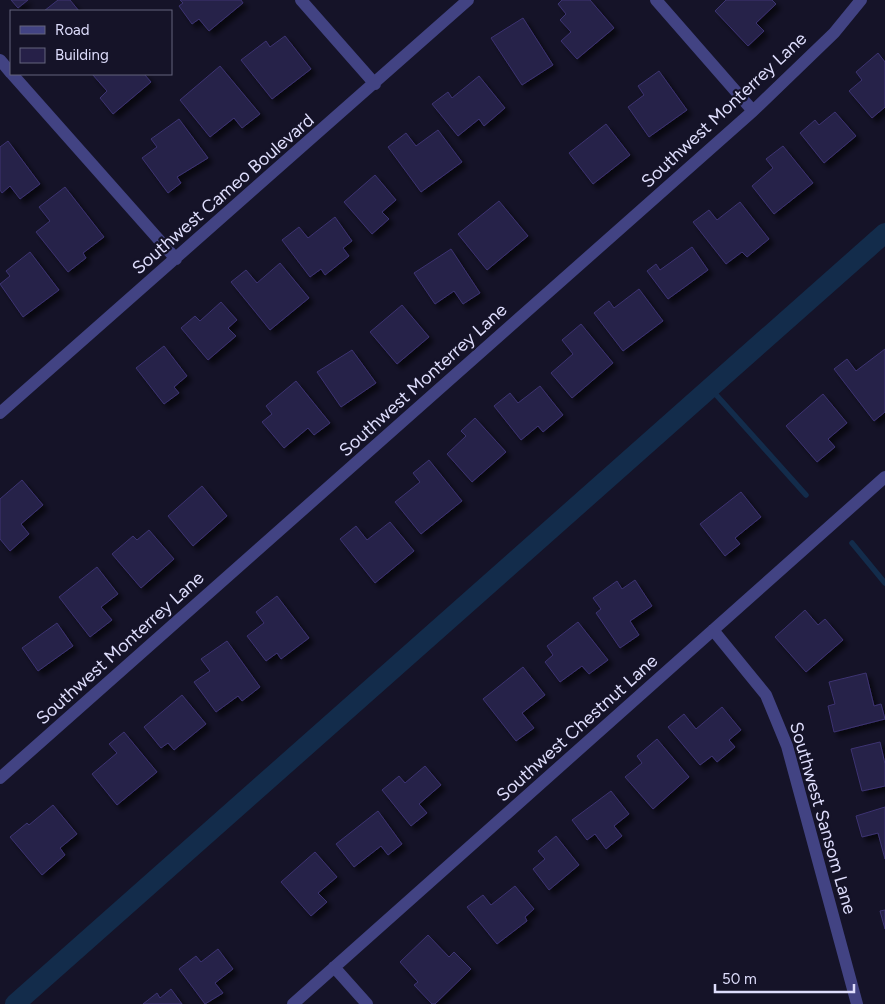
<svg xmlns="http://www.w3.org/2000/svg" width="885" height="1004" viewBox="0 0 885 1004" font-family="Figtree,sans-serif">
<defs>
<filter id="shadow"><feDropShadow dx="4.5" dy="4.5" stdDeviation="2.5" flood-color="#0009"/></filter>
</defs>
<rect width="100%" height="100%" fill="#151328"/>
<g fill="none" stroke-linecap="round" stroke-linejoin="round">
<path stroke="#132c4b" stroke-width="5.5" d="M710 388 806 495
M852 543 885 583"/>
<path stroke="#132c4b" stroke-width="20" d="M15 1004 885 233"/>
</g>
<path fill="#262048" stroke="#3d3472" filter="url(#shadow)" d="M11 0H28L18 8Z
M58 0H70L79 11H44Z
M180 0H241L243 3 209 31 199 19 192 24 179 6 183 3Z
M562 0H590L614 28 577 59 561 41 571 32 560 20 566 14 558 4Z
M726 0H772L776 4 756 23 764 31 748 46 715 11Z
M523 18 553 65 522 85 491 38Z
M285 36 311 69 272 99 241 60 266 41 270 47Z
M878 53 885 62V107L872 118 849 91 862 80 856 72Z
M220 66 260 114 242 128 234 118 210 137 180 100Z
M659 71 687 110 649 137 628 107 644 95 638 86Z
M92 74H144L151 82 113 114 100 98 107 91Z
M479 76 505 108 484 126 479 119 458 136 432 104 448 92 452 98Z
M835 112 856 136 824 163 800 133 815 120 819 125Z
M179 119 208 158 177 177 181 183 168 193 142 158 157 147 151 139Z
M606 124 630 155 593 184 569 153Z
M438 130 462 162 421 192 388 147 406 133 416 146Z
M8 141 40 184 20 199 10 186 2 193 0 190V147Z
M783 146 813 183 774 214 752 186 773 168 766 159Z
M375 175 396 200 382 212 389 219 372 234 344 202Z
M65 187 104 237 83 253 86 258 68 272 36 232 50 221 39 207Z
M499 201 528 236 487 270 458 234Z
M740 202 769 239 747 257 742 252 726 264 693 222 709 210 717 220Z
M335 217 352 241 343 248 349 256 325 275 321 269 310 277 282 240 299 227 308 238Z
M692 247 708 270 668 299 647 271 656 264 660 270Z
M451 249 480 293 463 304 454 291 435 304 414 273Z
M30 252 59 290 23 317 0 284 10 276 6 271Z
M280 263 309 298 270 330 231 282 246 270 257 283Z
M639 289 663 321 623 351 594 313 609 301 614 308Z
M221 302 237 320 228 328 236 336 208 360 181 328 195 316 200 321Z
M402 305 429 337 397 364 370 332Z
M581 324 613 363 572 398 551 373 573 354 562 340Z
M164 346 187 376 174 387 179 393 164 404 136 368Z
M885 349V412L874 421 834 369 847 359 856 371Z
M352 350 376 383 341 407 317 372Z
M296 381 330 423 314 435 308 428 284 448 262 422 272 414 266 406Z
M540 386 563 415 543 432 538 426 521 440 494 406 510 393 518 403Z
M823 394 847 423 828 439 835 447 817 462 786 426Z
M475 418 506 452 472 482 447 454 466 436 461 431Z
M429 460 462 501 421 534 395 502 420 482 413 473Z
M22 480 43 505 21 524 29 534 10 551 0 539V499Z
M202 486 227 516 193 546 168 516Z
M741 492 761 517 735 538 740 544 725 556 700 524Z
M390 522 414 551 375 583 340 539 356 526 367 540Z
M149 530 174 559 141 588 112 554 133 536 137 540Z
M97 567 118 594 101 607 112 620 90 637 59 597Z
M635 580 652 606 630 621 639 635 620 648 596 613 601 609 593 598 617 581 622 589Z
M277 596 309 638 281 659 277 653 266 661 247 636 264 623 256 612Z
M805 610 818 625 825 619 843 640 806 672 775 637Z
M578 622 608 660 589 674 582 666 560 682 545 662 553 655 547 646Z
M57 623 73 646 38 671 22 648Z
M227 641 260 687 242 701 238 696 216 712 194 682 210 671 201 659Z
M523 667 545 695 522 713 534 728 516 741 483 699Z
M866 673 874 706 881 704 885 719 834 732 828 706 835 704 829 682Z
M182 695 206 724 174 750 168 743 161 748 144 727Z
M722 707 741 730 729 740 735 747 717 762 712 756 700 765 668 727 684 714 696 729Z
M124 732 157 772 117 805 92 774 117 753 109 744Z
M657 739 689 777 653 809 625 777 642 763 637 756Z
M880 742 885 764V786L862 791 851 749Z
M425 766 441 785 419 804 427 813 411 826 382 790 399 776 405 783Z
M611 791 629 814 614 826 622 836 606 849 595 834 587 840 572 820Z
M53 805 77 834 60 848 65 855 42 875 10 837 27 823 29 825Z
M885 807V859L878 833 862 837 856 816Z
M378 811 402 844 388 855 381 846 354 867 336 844Z
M556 836 579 865 549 890 533 869 545 859 538 851Z
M315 852 337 877 318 893 327 902 311 916 281 882Z
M515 886 534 909 525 917 527 921 497 944 467 907 483 895 491 905Z
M885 910V929L880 911Z
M428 935 449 957 454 952 471 969 435 1004H432L414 985 418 982 400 962Z
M218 949 233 969 215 983 223 993 205 1004 179 969 196 956 201 962Z
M171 989 182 1004H143L157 993 160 998Z"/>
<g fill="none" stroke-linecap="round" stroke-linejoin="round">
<path stroke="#424383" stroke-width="12" d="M301 0 375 84
M656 0 753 111
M0 60 11 73
M12 74 176 259
M0 413 468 0
M713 630 766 695 787 746 857 1004
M0 778 753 111 834 33 861 0
M334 967 367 1004
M293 1004 885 477"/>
</g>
<g text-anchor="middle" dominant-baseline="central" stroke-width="4.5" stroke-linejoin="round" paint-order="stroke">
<g font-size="18" fill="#deddfc" stroke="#151328">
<text transform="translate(724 110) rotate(-43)">Southwest Monterrey Lane</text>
<text transform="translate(223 194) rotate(-41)">Southwest Cameo Boulevard</text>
<text transform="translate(423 380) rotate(-42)">Southwest Monterrey Lane</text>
<text transform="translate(120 648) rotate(-42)">Southwest Monterrey Lane</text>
<text transform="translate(577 728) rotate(-42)">Southwest Chestnut Lane</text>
<text transform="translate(823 818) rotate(74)">Southwest Sansom Lane</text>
</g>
</g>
<rect x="10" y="10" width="162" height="65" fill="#151328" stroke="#65647d"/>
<rect x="20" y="26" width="25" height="8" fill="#424383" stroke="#65647d"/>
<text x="55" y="35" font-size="15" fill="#deddfc">Road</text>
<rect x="20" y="48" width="25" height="15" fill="#262048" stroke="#65647d"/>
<text x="55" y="60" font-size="15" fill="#deddfc">Building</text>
<path d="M715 984v8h139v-8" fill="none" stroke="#deddfc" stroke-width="2.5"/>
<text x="722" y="984" font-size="15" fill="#deddfc" stroke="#151328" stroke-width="4" paint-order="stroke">50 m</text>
</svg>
